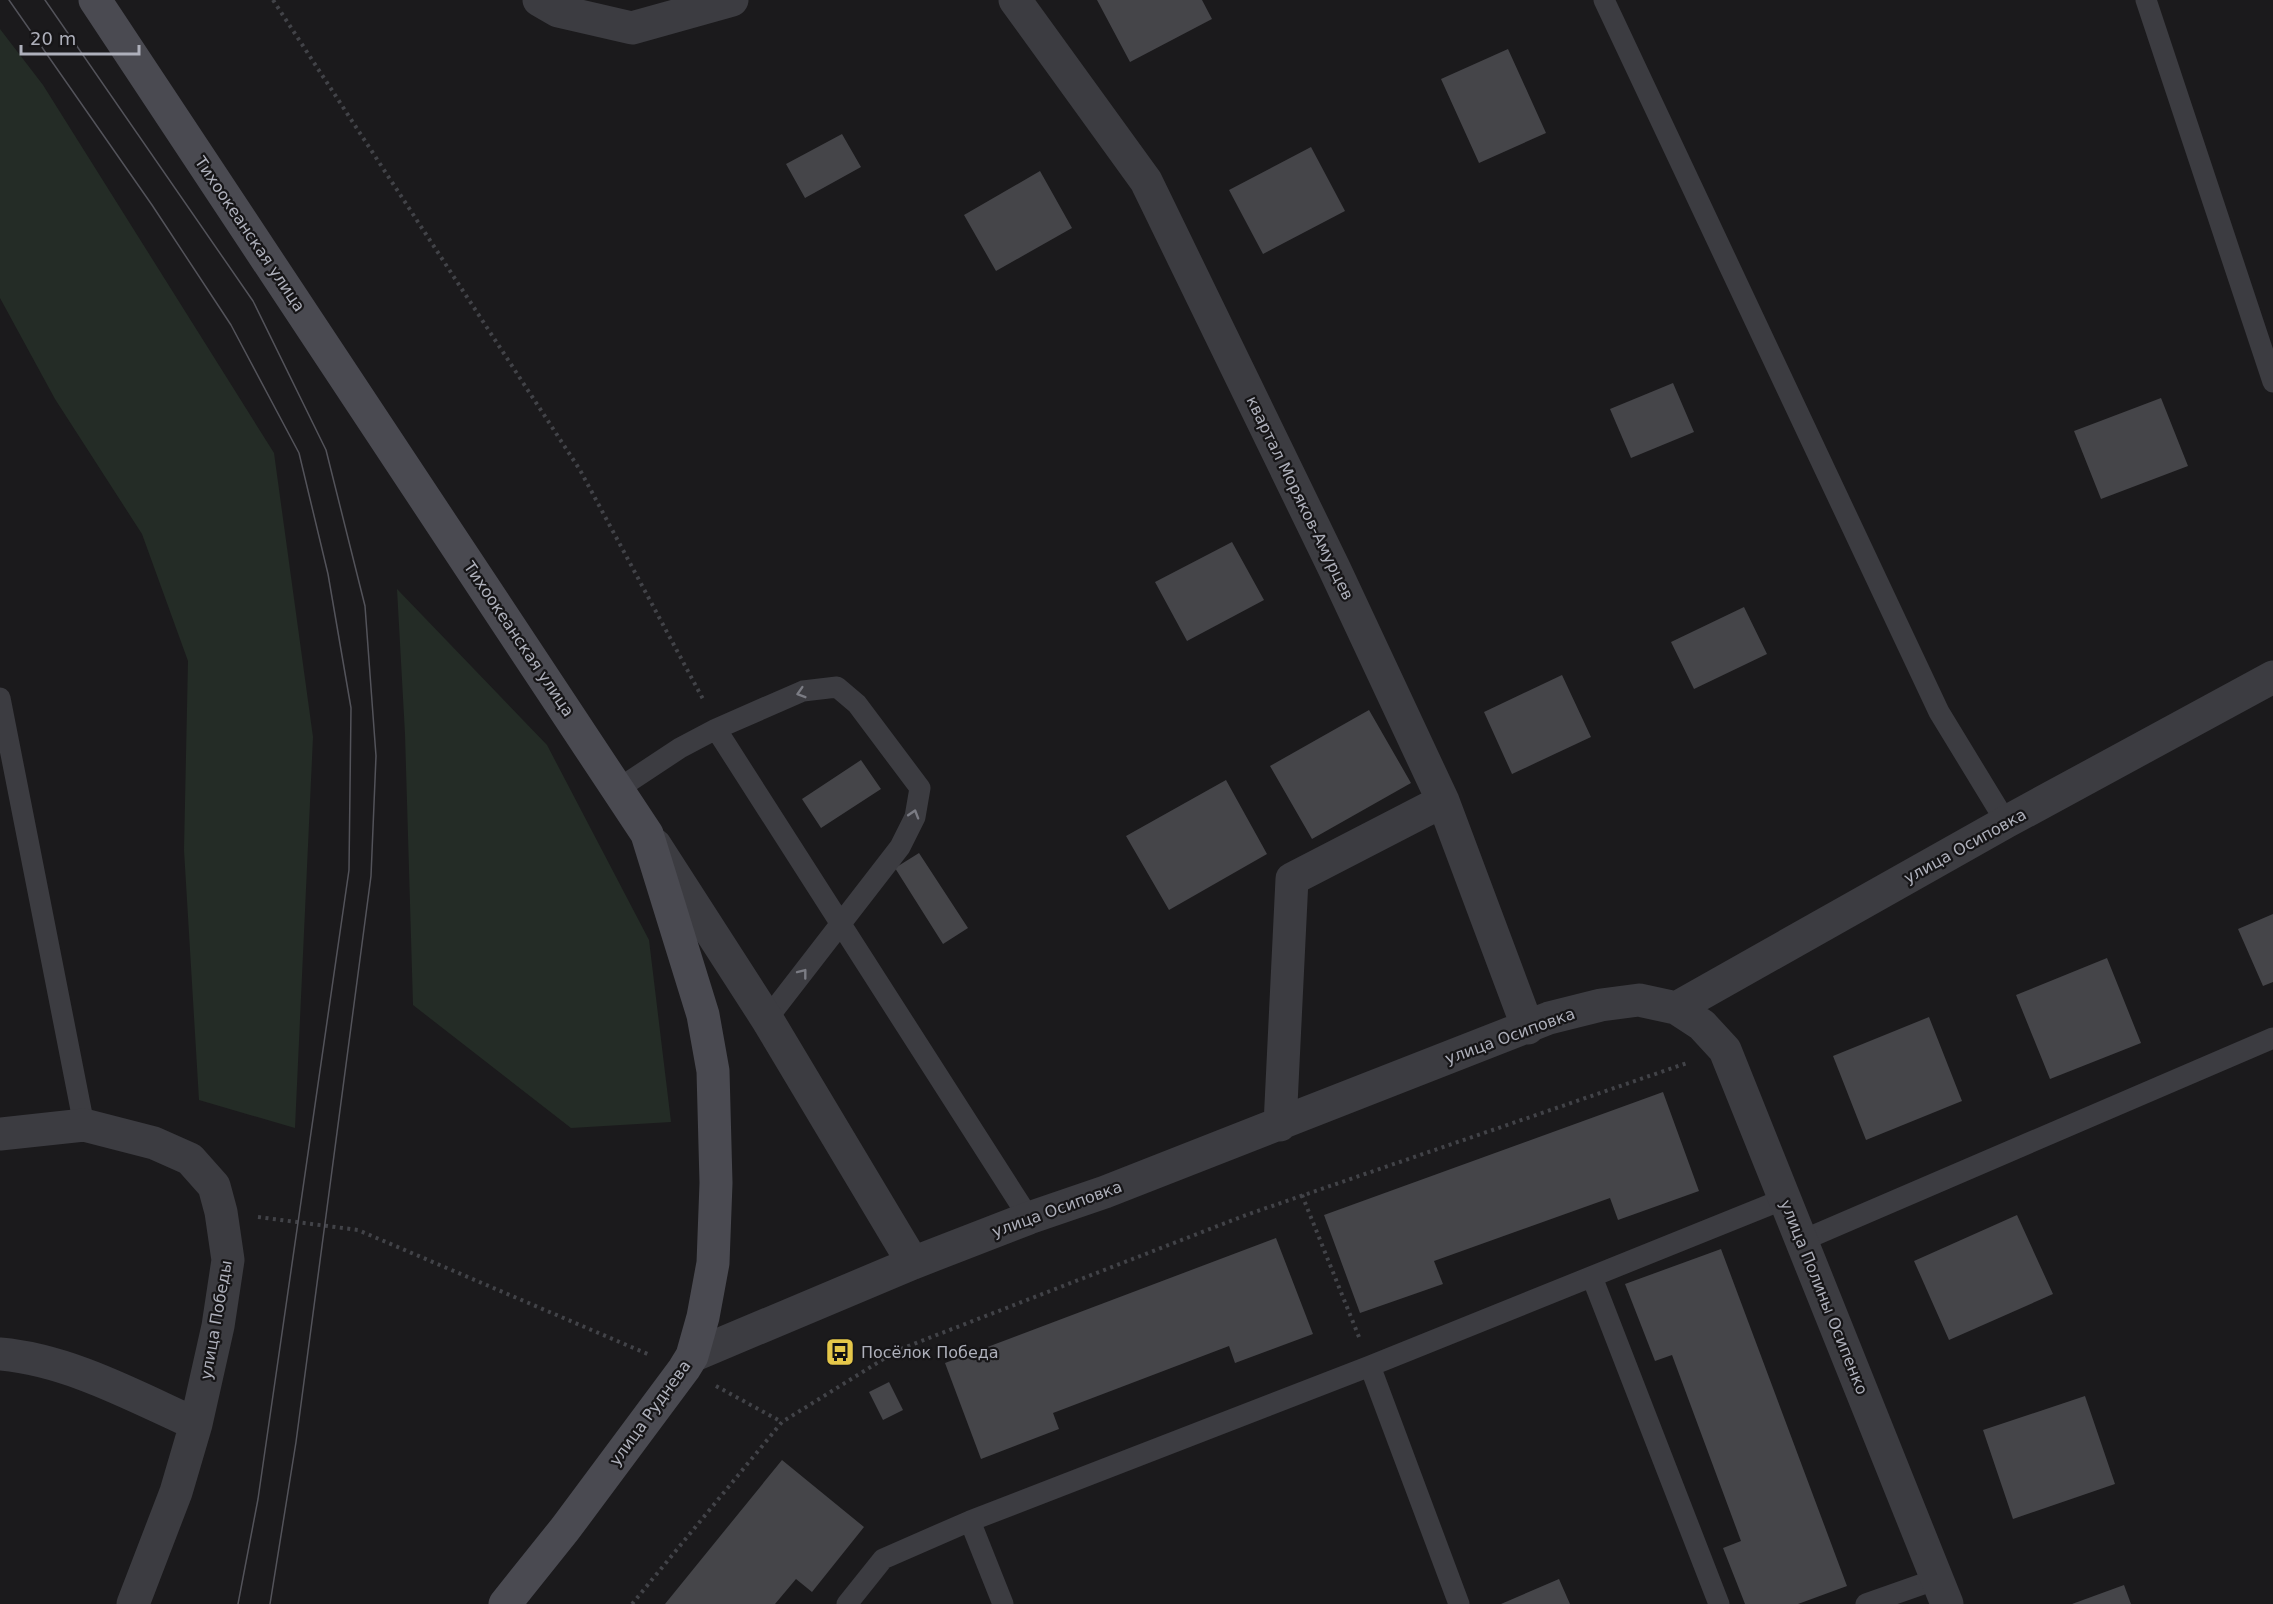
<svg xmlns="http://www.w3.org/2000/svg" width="2273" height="1604" viewBox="0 0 2273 1604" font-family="'DejaVu Sans',sans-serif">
<rect width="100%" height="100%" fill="#1b1a1c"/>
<path fill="#242c26" d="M0 29 43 85 274 453 313 737 295 1128 199 1100 184 850 188 661 142 534 55 399 0 298Z
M397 589 547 745 649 940 671 1122 571 1128 413 1005 405 734Z"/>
<path fill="#454549" d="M1097 0H1202L1212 19 1130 62Z
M1508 49 1546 133 1479 163 1441 79Z
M842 134 861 167 805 198 786 164Z
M1311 147 1345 211 1263 254 1229 190Z
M1040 171 1072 228 996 271 964 215Z
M1673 383 1694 432 1631 458 1610 409Z
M2161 398 2188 466 2101 499 2074 431Z
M1232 542 1264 600 1187 641 1155 582Z
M1744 607 1767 654 1694 689 1671 642Z
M1562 675 1591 737 1512 774 1484 712Z
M1369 710 1411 783 1312 839 1270 766Z
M861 760 881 789 821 828 802 799Z
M1226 780 1267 854 1169 910 1126 836Z
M919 853 968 928 943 944 895 868Z
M2273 914V982L2263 986 2238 929Z
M2107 958 2141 1043 2050 1079 2016 995Z
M1929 1017 1962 1101 1866 1140 1833 1056Z
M1663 1092 1699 1191 1618 1220 1610 1198 1434 1261 1443 1284 1360 1313 1324 1215Z
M2017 1215 2053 1294 1949 1340 1914 1261Z
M1276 1238 1313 1334 1235 1363 1229 1346 1053 1413 1059 1429 981 1459 945 1363Z
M1721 1249 1847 1586 1798 1604H1745L1723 1548 1741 1541 1672 1355 1655 1361 1625 1284Z
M889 1382 903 1410 883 1420 869 1392Z
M2085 1396 2115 1484 2013 1519 1983 1430Z
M782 1460 864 1527 812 1592 796 1579 775 1604H665Z
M1559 1579 1570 1604H1501Z
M2124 1585 2131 1604H2072Z"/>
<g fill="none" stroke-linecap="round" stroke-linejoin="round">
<path stroke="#424348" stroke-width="4" stroke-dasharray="3 4.5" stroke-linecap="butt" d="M273 0 580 470 704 701
M1302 1195 1359 1337
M258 1217 358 1230 650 1355
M716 1386 782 1422
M632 1604 782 1422 898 1350 1246 1215 1687 1063"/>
<path stroke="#3c3c41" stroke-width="21" d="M1604 0 1939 712 2006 822
M2146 0 2273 382
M0 698 84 1125
M716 729 1029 1218
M618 789 680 748 716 729 803 691 837 687 857 704 920 788 915 817 900 847 767 1019
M1801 1241 2273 1038
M1592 1277 1719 1604
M1370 1366 1459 1604
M847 1604 883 1559 970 1521
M1003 1604 970 1521 1370 1366 1784 1199
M1866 1604 1937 1579"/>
<path stroke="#3c3c41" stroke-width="33" d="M539 0 558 11 632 28 732 0
M1015 0 1146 181 1335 570 1443 801 1528 1028
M655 845 767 1019 913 1263
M1676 1008 1702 1025 1725 1050 1947 1604
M1280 1125 1292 879 1443 801
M0 1134 84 1125 154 1143 190 1159 214 1186 221 1212 228 1260 218 1326 196 1424 176 1492 133 1604
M0 1354C69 1360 134 1396 196 1424
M692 1356 913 1263 1029 1218 1105 1192 1549 1018 1601 1005 1639 1000 1676 1008 2006 822 2273 677"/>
<path stroke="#4a4a51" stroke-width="33" d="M95 0 647 834 703 1015 713 1071 716 1183 713 1263 703 1317 692 1356 684 1369 565 1529 505 1604"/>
<path stroke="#53535a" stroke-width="1.5" d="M9 0 152 205 231 325 299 453 328 574 351 708 349 870 258 1499 238 1604
M45 0 253 301 326 450 365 606 376 756 371 876 296 1442 270 1604"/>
</g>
<defs><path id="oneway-chevron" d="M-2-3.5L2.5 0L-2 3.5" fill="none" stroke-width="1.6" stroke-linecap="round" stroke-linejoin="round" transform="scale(1.5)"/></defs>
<g stroke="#7b7c84">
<use href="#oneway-chevron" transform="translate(801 693) rotate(163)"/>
<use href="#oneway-chevron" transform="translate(914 814) rotate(-73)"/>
<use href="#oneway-chevron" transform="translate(803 973) rotate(-52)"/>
</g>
<defs>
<g id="bus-square" transform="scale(1.5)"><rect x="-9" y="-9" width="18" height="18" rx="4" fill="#e5c74a" stroke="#161517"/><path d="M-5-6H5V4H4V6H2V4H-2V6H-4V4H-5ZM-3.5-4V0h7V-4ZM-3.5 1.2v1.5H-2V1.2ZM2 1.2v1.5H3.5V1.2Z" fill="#111"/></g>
</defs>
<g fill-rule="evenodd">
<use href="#bus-square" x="840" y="1352"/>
</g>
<g text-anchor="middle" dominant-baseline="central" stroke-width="4.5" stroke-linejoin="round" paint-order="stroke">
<g font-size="16" fill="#aeb0bb" stroke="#161517">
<text transform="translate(250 234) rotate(56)">Тихоокеанская улица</text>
<text transform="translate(1300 498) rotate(64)">квартал Моряков-Амурцев</text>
<text transform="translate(519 639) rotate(56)">Тихоокеанская улица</text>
<text transform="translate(1965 846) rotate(-29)">улица Осиповка</text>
<text transform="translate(1510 1036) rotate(-20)">улица Осиповка</text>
<text transform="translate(1057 1209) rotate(-20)">улица Осиповка</text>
<text transform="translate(1824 1297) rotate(68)">улица Полины Осипенко</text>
<text transform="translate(216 1320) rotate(-80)">улица Победы</text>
<text transform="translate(650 1413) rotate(-54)">улица Руднева</text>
</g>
<g font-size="16" fill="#aeb0bb" stroke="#161517" text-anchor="start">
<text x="861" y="1352">Посёлок Победа</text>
</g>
</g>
<path d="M21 45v9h118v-9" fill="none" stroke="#aeb0bb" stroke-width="3"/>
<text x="30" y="45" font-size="18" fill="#aeb0bb" stroke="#161517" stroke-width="4.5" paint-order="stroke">20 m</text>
</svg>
